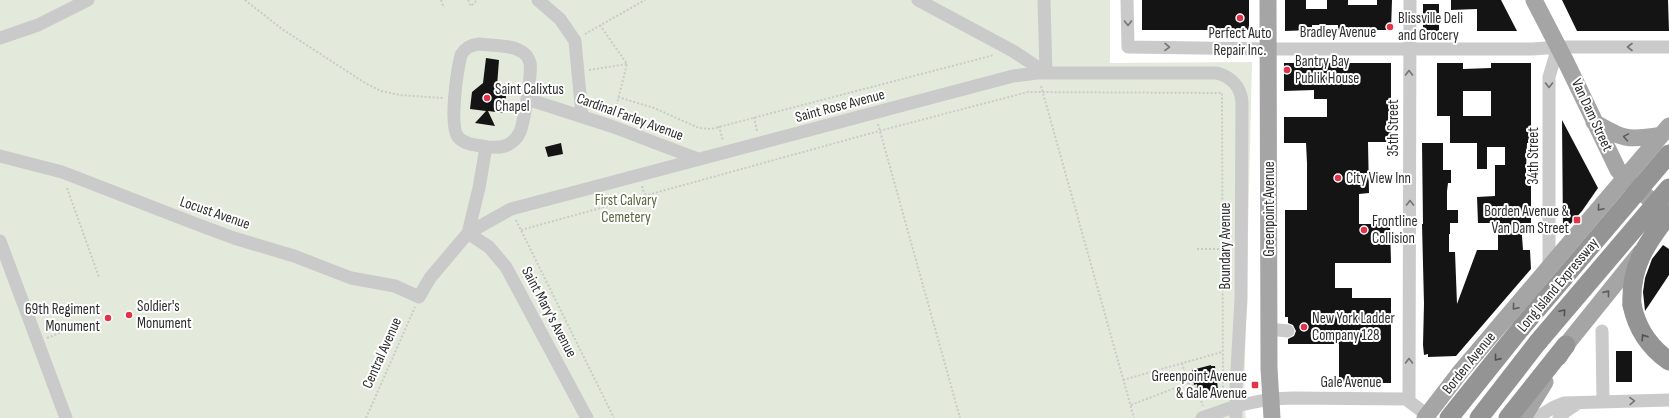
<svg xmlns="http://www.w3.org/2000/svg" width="1669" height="418" viewBox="0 0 1669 418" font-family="'Sofia Sans Condensed',sans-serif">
<rect width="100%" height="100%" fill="#fff"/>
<path fill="#e4eadb" d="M0 0H1110V63L1252 62 1244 404 1246 418H0Z"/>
<path fill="#141414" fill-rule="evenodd" d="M1142 0H1249V30H1142Z
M1285 0H1306V9H1327V0H1348V5H1377V0H1392L1391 30H1338V25H1312V30L1285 31Z
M1451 0H1501L1517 31H1477V9L1451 10Z
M1562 0H1668L1669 31H1577Z
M1423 4H1439V31H1423Z
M486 58 499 60 497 86 506 96 504 113 488 111 495 126 475 123 486 111 470 109 472 92 483 83Z
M1284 63H1391V142H1368L1369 193 1359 194V224H1390L1391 263H1335V288H1352V298H1391V383H1339V344H1288V339L1294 336 1296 331 1293 325 1288 323V317H1285V210H1307V163L1306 143H1284V117H1327V99H1314V90L1284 91Z
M1437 63H1463V69L1491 68V63H1531V143H1527L1526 170V183H1531V223H1522V236L1523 250H1530L1531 269 1456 356 1428 357V354L1424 355 1423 345 1424 304 1422 224H1423L1422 143H1443V170H1451V183H1448L1447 191V210H1458V223H1450V234H1449V252H1455L1457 304 1477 250H1498V223H1478L1477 197 1495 196V165H1505V147H1487V169H1477V143H1450V116H1437ZM1463 91H1491V116H1463Z
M1562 120 1598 188 1582 211 1563 232Z
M561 143 563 154 548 157 545 147Z
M1663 245 1669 249V275L1645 311 1643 292 1645 278 1652 259Z
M1616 351H1632V382H1616Z
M1211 365V366H1215L1219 397 1210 391 1198 392 1197 384 1194 385 1192 370Z"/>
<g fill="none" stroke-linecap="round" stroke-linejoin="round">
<path stroke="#cacaca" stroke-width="2" stroke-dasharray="2 2" stroke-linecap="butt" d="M245 0 282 29 365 83 381 91 400 95 443 98
M441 0 444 8
M468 0 471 6 477 0
M600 25 627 64 614 115
M585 34 645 0
M589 70 627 64
M1041 86 1134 418
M618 97 654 108 699 128 711 129 994 55
M754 117 757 131
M878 124 960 418
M719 126 723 141
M642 186 644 193 647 195
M67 188 99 277
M516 220 614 418
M521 230 879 131 1028 92 1222 93 1223 388
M1197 249H1222
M47 338 67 330
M1123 380 1222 352
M1188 383 1196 387 1203 406
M1131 405 1188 383 1182 363
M366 418 415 307"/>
<path stroke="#cacaca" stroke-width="13" d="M538 0 560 19 575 41 582 116
M918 0 1013 51 1046 73
M1044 0 1046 73
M1127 0 1128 47 1269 49H1533L1558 47H1669
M0 38 38 25 88 0
M479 44C493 46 515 44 526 55 528 57 529 60 530 63 532 74 524 122 520 132 518 136 515 140 512 142 504 149 493 148 483 146 474 145 464 144 458 137 449 125 457 71 461 55 465 48 470 45 479 44Z
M527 99 611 126 698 159
M0 156 62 172 191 222 234 238 294 256 351 278 395 286 419 297 430 278 468 233 479 188 486 147
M468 233 511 209 1013 76 1038 73H1217C1231 77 1241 87 1242 102L1241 299 1236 387V418
M468 233 489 247 506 267 587 418
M0 241 66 418
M1549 266V77L1558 47
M1269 329 1288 331
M1602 331 1603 401
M1409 400 1410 0
M1202 418 1236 406 1270 399 1293 398 1406 399 1427 415
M1536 418 1554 407 1564 403 1669 400
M1559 418 1566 411 1578 403"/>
<path stroke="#a5a5a5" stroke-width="17" d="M1268 0 1269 368 1272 418
M1534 0 1566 62 1618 170 1631 184 1666 212
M1594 122C1623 139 1627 141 1661 135
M1559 357 1566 345 1641 252
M1425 418 1461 371 1669 126
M1523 418 1545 382"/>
<path stroke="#949494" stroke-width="19" d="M1632 305C1637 329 1649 347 1669 361
M1449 418 1521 328
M1479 418 1538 342
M1508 418 1566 345"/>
<path stroke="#949494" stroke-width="19" d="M1632 305C1630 266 1646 244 1669 214
M1521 328 1669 154
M1538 342 1669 188"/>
</g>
<defs><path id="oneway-chevron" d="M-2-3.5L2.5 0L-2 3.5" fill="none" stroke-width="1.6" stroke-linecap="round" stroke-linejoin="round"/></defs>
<g stroke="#747474">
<use href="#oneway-chevron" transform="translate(1128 23) rotate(90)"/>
<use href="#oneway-chevron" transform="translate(1167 47) rotate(1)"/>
<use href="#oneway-chevron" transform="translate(1630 47) rotate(180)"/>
<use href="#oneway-chevron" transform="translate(1409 73) rotate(-90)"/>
<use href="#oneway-chevron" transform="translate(1549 85) rotate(90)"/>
<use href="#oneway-chevron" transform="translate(1410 203) rotate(-90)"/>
<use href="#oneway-chevron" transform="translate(1409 361) rotate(-90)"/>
<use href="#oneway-chevron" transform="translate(1632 401) rotate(-1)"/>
</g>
<g stroke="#5d5d5d">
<use href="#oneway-chevron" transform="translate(1626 137) rotate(-170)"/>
<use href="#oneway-chevron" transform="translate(1600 208) rotate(131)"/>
<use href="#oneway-chevron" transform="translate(1607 293) rotate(-51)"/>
<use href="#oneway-chevron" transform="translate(1515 307) rotate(130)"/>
</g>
<g stroke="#515151">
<use href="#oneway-chevron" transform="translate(1563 312) rotate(-50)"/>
<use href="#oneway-chevron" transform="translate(1644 337) rotate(-123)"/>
<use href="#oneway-chevron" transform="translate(1497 358) rotate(129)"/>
</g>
<g fill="#e0344b" stroke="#fff" stroke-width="1.5">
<circle cx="1240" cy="18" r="4"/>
<circle cx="1390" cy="27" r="4"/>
<circle cx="1287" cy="70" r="4"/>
<circle cx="487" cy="98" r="4"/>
<circle cx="1338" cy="178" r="4"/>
<rect x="1573" y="216" width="8" height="8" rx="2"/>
<circle cx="1364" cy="230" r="4"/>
<circle cx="129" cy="315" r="4"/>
<circle cx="108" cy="318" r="4"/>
<circle cx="1304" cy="327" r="4"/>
<rect x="1251" y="381" width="8" height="8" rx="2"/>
</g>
<g text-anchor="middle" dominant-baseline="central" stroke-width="4" stroke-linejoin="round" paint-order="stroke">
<g font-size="15" fill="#2d2d2d" stroke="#fff" text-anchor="start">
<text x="1398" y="18">Blissville Deli<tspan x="1398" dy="17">and Grocery</tspan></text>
<text x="1240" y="33" text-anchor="middle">Perfect Auto<tspan x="1240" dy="17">Repair Inc.</tspan></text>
<text x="1295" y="61">Bantry Bay<tspan x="1295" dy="17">Publik House</tspan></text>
<text x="495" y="89">Saint Calixtus<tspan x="495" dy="17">Chapel</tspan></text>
<text x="1346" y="178">City View Inn</text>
<text x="1569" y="211" text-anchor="end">Borden Avenue &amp;<tspan x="1569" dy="17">Van Dam Street</tspan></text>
<text x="1372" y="221">Frontline<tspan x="1372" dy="17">Collision</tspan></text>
<text x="137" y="306">Soldier's<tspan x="137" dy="17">Monument</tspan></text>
<text x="100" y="309" text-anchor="end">69th Regiment<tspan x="100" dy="17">Monument</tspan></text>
<text x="1312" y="318">New York Ladder<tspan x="1312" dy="17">Company 128</tspan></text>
<text x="1247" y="376" text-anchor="end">Greenpoint Avenue<tspan x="1247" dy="17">&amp; Gale Avenue</tspan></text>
</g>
<g font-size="15" fill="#2d2d2d" stroke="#fff">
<text x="1338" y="32">Bradley Avenue</text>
<text transform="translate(840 106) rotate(-15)">Saint Rose Avenue</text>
<text transform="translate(1592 115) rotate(65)">Van Dam Street</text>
<text transform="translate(630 117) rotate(20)">Cardinal Farley Avenue</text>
<text transform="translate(1393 128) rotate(-90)">35th Street</text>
<text transform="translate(1533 156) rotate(-90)">34th Street</text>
<text transform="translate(1269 209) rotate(-90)">Greenpoint Avenue</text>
<text transform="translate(215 213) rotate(19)">Locust Avenue</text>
<text transform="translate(1225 246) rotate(-90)">Boundary Avenue</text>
<text transform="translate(1558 285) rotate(-50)">Long Island Expressway</text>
<text transform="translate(549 312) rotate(62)">Saint Mary's Avenue</text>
<text transform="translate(382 353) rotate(-66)">Central Avenue</text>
<text transform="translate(1469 363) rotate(-51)">Borden Avenue</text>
<text x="1351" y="382">Gale Avenue</text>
</g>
<g font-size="15" fill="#53673c" stroke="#fff">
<text x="626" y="200">First Calvary<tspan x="626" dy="17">Cemetery</tspan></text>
</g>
</g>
</svg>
